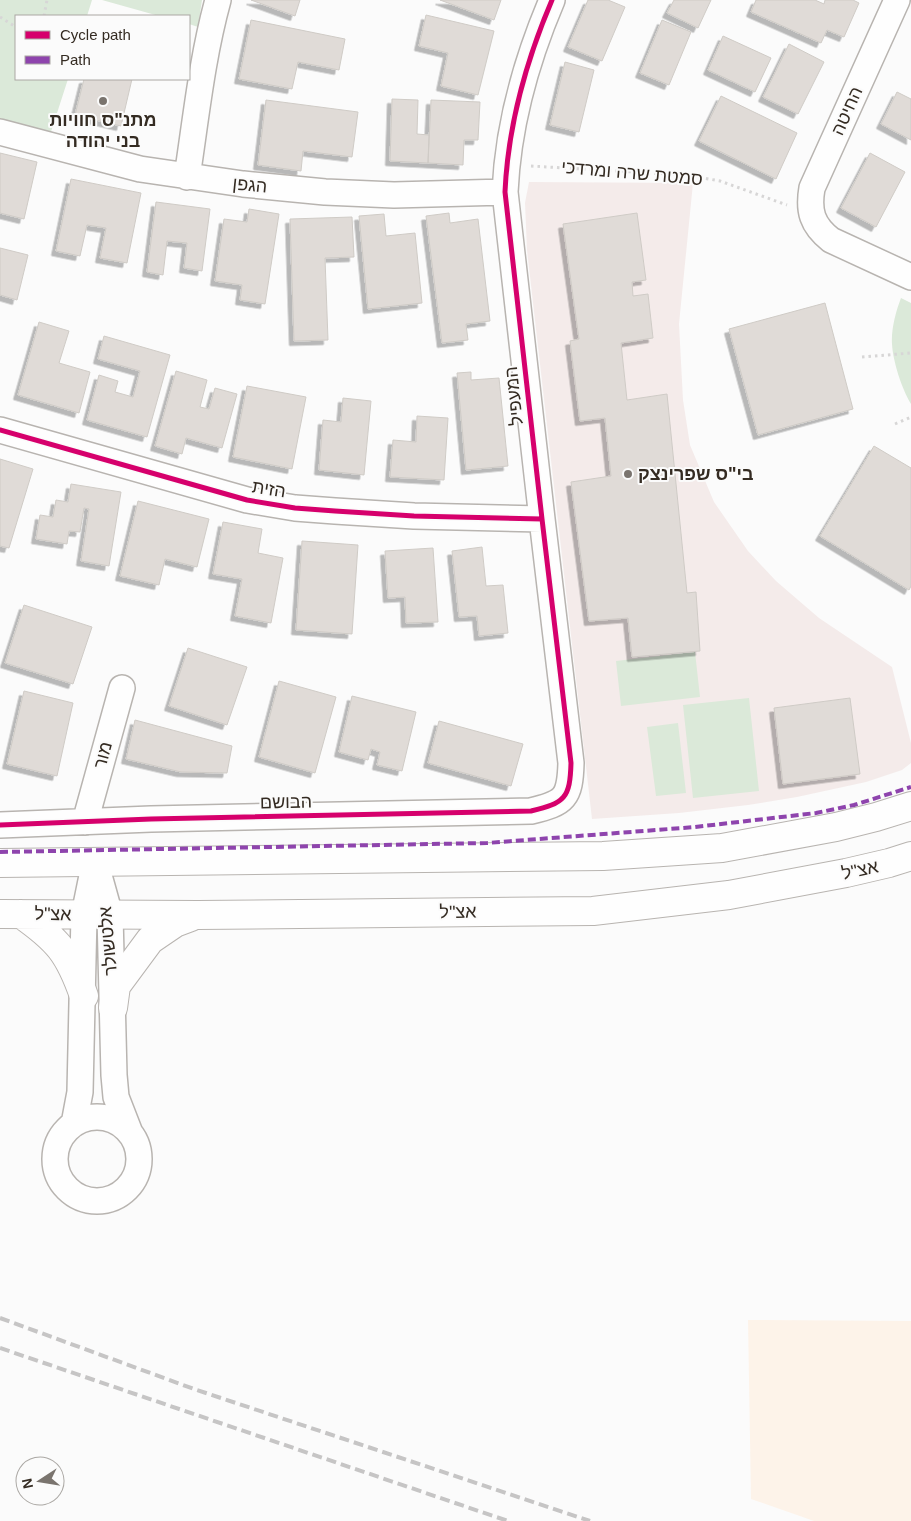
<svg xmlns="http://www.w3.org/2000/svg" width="911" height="1521" viewBox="0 0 911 1521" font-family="Arial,'Noto Sans Hebrew',sans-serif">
<defs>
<filter id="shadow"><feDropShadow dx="-4.5" dy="4.5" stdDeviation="0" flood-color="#0004"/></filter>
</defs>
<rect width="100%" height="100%" fill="#fbfbfb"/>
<path fill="#fdf3e9" d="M748 1320 911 1321V1521H814L751 1499Z"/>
<path fill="#f4ebea" d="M529 182 693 183 679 324 683 400 690 445 714 502 748 551 776 581 819 618 892 667 911 743V763L902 770 866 782 797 797 748 805 679 813 592 819 527 250 525 203Z"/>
<path fill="#dbe9d9" d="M0 0H92L87 16H16V79H68L49 138 0 124Z
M102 0H202L198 27 189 24V16H159Z
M901 298 911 303V404C902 389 893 362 892 344 891 329 896 311 901 298Z
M695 652 700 697 621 706 616 661Z
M749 698 759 791 693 798 683 705Z
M678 723 686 793 656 796 647 727Z"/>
<path fill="#e0dbd7" stroke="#cfcbc6" filter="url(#shadow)" d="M251 0H300L295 16Z
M440 0H501L494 20Z
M588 0H608L625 7 602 61 568 47Z
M674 0H711L698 28 667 13Z
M756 0H815L824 4 825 0H853L859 3 844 37 827 30 821 43 751 12Z
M426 15 494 31 478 95 441 86 448 53 419 46Z
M251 20 345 39 339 70 298 62 292 89 239 79Z
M662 20 691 32 669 85 640 73Z
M723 36 771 58 755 92 708 70Z
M789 44 824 62 798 114 763 97Z
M565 62 594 70 579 132 550 125Z
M84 79H132L121 126 75 115Z
M897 92 911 99V140L881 124Z
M721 96 797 133 776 179 699 141Z
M392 99 418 100 417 134 429 135 428 163 390 161Z
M266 100 358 112 352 157 303 151 301 171 258 165Z
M431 100 480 102 478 140H464L463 165 428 163Z
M0 153 37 162 24 219 0 213Z
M870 153 905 172 876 227 841 208Z
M71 179 141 193 127 263 100 258 106 228 87 225 80 256 56 251Z
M156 202 210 209 202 271 184 268 187 243 167 241 163 275 147 272Z
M249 209 279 214 265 304 240 300 242 285 215 281 224 219 247 222Z
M449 213 450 223 478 219 490 321 466 324 468 340 442 343 426 216Z
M637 213 646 280 632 282 633 296 648 294 653 338 621 343 627 400 667 394 687 593 696 592 700 651 632 657 628 618 589 621 571 482 611 476 605 418 580 421 570 341 579 339 563 224Z
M384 214 386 236 415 233 422 303 368 309 359 216Z
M352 217 354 257 325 258 328 340 294 341 290 219Z
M0 248 28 255 17 300 0 295Z
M825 303 853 409 758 435 729 329Z
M39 322 69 331 59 363 90 372 79 413 18 395Z
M104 336 170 355 147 437 87 420 99 375 118 381 115 392 133 397 140 371 98 359Z
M176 371 207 380 200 407 209 409 215 388 237 394 222 448 186 438 182 454 155 446Z
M471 372V380L499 378 508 466 466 470 457 373Z
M247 386 306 397 292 469 233 457Z
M343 398 371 401 364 475 319 470 323 420 341 422Z
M417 416 448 418 444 480 390 477 393 440 416 442Z
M874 446 911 468V586L909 590 820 536Z
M0 459 33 469 9 548 0 546Z
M71 484 121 492 109 566 81 561 89 509 84 508 80 532 69 531 67 544 36 539 40 515 53 517 56 500 68 502Z
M138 501 209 519 197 567 165 559 159 585 120 576Z
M223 522 262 529 258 553 283 558 271 623 235 616 242 579 213 574Z
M302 541 358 545 352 634 296 630Z
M482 547 486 586 503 585 508 633 479 636 477 616 459 617 452 551Z
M433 548 438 622 406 623 405 597 388 598 385 551Z
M24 605 92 627 73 684 5 663Z
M188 648 247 667 227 725 169 706Z
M279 681 336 697 315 773 259 757Z
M24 691 73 703 57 776 7 764Z
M352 696 416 712 402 771 377 765 380 752 371 749 368 760 339 752Z
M850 698 860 774 783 784 774 708Z
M135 720 232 746 227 773 181 772 126 759Z
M439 721 523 744 511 786 428 763Z"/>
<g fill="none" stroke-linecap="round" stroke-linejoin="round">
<g stroke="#b8b4b0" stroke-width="28">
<path id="minor" d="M897 0 812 188C808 211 812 225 831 240L911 277
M0 132 140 169 243 184 325 192 394 195 505 192
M187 177C196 118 202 58 218 0
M0 430 247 500 295 508 335 511 414 516 542 519
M85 822 122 688
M0 825 151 819 531 811C565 803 570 798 571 763L542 519 505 192C508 125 526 61 552 0
M95 861 110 915 114 1075 116 1097 130 1133
M55 1159a42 42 0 1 1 84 0a42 42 0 1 1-84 0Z
M74 1124 80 1092 84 915 94 866"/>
</g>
<g stroke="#b8b4b0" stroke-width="30">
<path id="secondary" d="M0 863 603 856 722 848 836 827 876 817 911 806
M0 914 198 915 593 911 729 895 846 873 889 863 911 856
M21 914C58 940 69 953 84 996
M113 1008 116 986 150 940 175 923 191 917"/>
</g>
<path stroke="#d7d6d6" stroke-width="3" stroke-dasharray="2.5 4" stroke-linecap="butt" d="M44 16 47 0
M0 17 16 27
M531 166 686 175 720 181 787 205
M862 357 911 353
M895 424 911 417"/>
<use href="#minor" stroke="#fefefe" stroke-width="25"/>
<use href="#secondary" stroke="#fefefe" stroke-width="28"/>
<path stroke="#c6c5c5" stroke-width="4" stroke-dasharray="10 5" stroke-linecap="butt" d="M0 1318 194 1389 590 1521
M0 1348 508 1521"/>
<path stroke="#8e44ad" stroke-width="4" stroke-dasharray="8 4" stroke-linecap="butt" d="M0 852 487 843 695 827 816 813 854 805 911 787"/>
<g stroke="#fbfbfb" stroke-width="8">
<path id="cycleway" d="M0 430 247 500 295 508 335 511 414 516 542 519
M0 825 151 819 531 811C565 803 570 798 571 763L542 519 505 192C508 125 526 61 552 0"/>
</g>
<use href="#cycleway" stroke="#d6006c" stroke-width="5"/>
</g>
<g fill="#7a746e" stroke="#fbfbfb" stroke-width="2">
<circle cx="103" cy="101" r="5"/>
<circle cx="628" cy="474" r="5"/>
</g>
<g text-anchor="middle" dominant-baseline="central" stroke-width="4" stroke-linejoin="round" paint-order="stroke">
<g font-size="18" fill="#342b22" stroke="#fbfbfb">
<text transform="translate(847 111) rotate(-66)">החיטה</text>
<text transform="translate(632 173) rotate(5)">סמטת שרה ומרדכי</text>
<text transform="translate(250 185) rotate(6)">הגפן</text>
<text transform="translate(514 396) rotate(-96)">המעפיל</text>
<text transform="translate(269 489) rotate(9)">הזית</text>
<text transform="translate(103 755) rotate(-75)">מור</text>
<text transform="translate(286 802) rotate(-1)">הבושם</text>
<text transform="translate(860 870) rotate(-12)">אצ"ל</text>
<text transform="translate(458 912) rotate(-1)">אצ"ל</text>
<text transform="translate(53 914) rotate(1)">אצ"ל</text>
<text transform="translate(108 941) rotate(-95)">אלטשולר</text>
</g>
<g font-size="18" font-weight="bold" fill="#342b22" stroke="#fbfbfb">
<text x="103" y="120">מתנ"ס חוויות<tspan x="103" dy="21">בני יהודה</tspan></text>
<text x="638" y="474" text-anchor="start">בי"ס שפרינצק</text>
</g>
</g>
<rect x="15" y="15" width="175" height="65" fill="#fbfbfb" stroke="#aba8a4"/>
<rect x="25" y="31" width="25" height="8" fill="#d6006c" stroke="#aba8a4"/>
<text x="60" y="40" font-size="15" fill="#342b22">Cycle path</text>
<rect x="25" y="56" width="25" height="8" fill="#8e44ad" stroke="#aba8a4"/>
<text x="60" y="65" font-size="15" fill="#342b22">Path</text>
<g transform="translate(40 1481) rotate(258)"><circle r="24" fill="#fbfbfb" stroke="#aba8a4"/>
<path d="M0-4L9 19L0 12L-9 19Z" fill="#7a746e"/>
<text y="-8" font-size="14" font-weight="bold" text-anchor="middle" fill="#342b22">N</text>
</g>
</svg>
